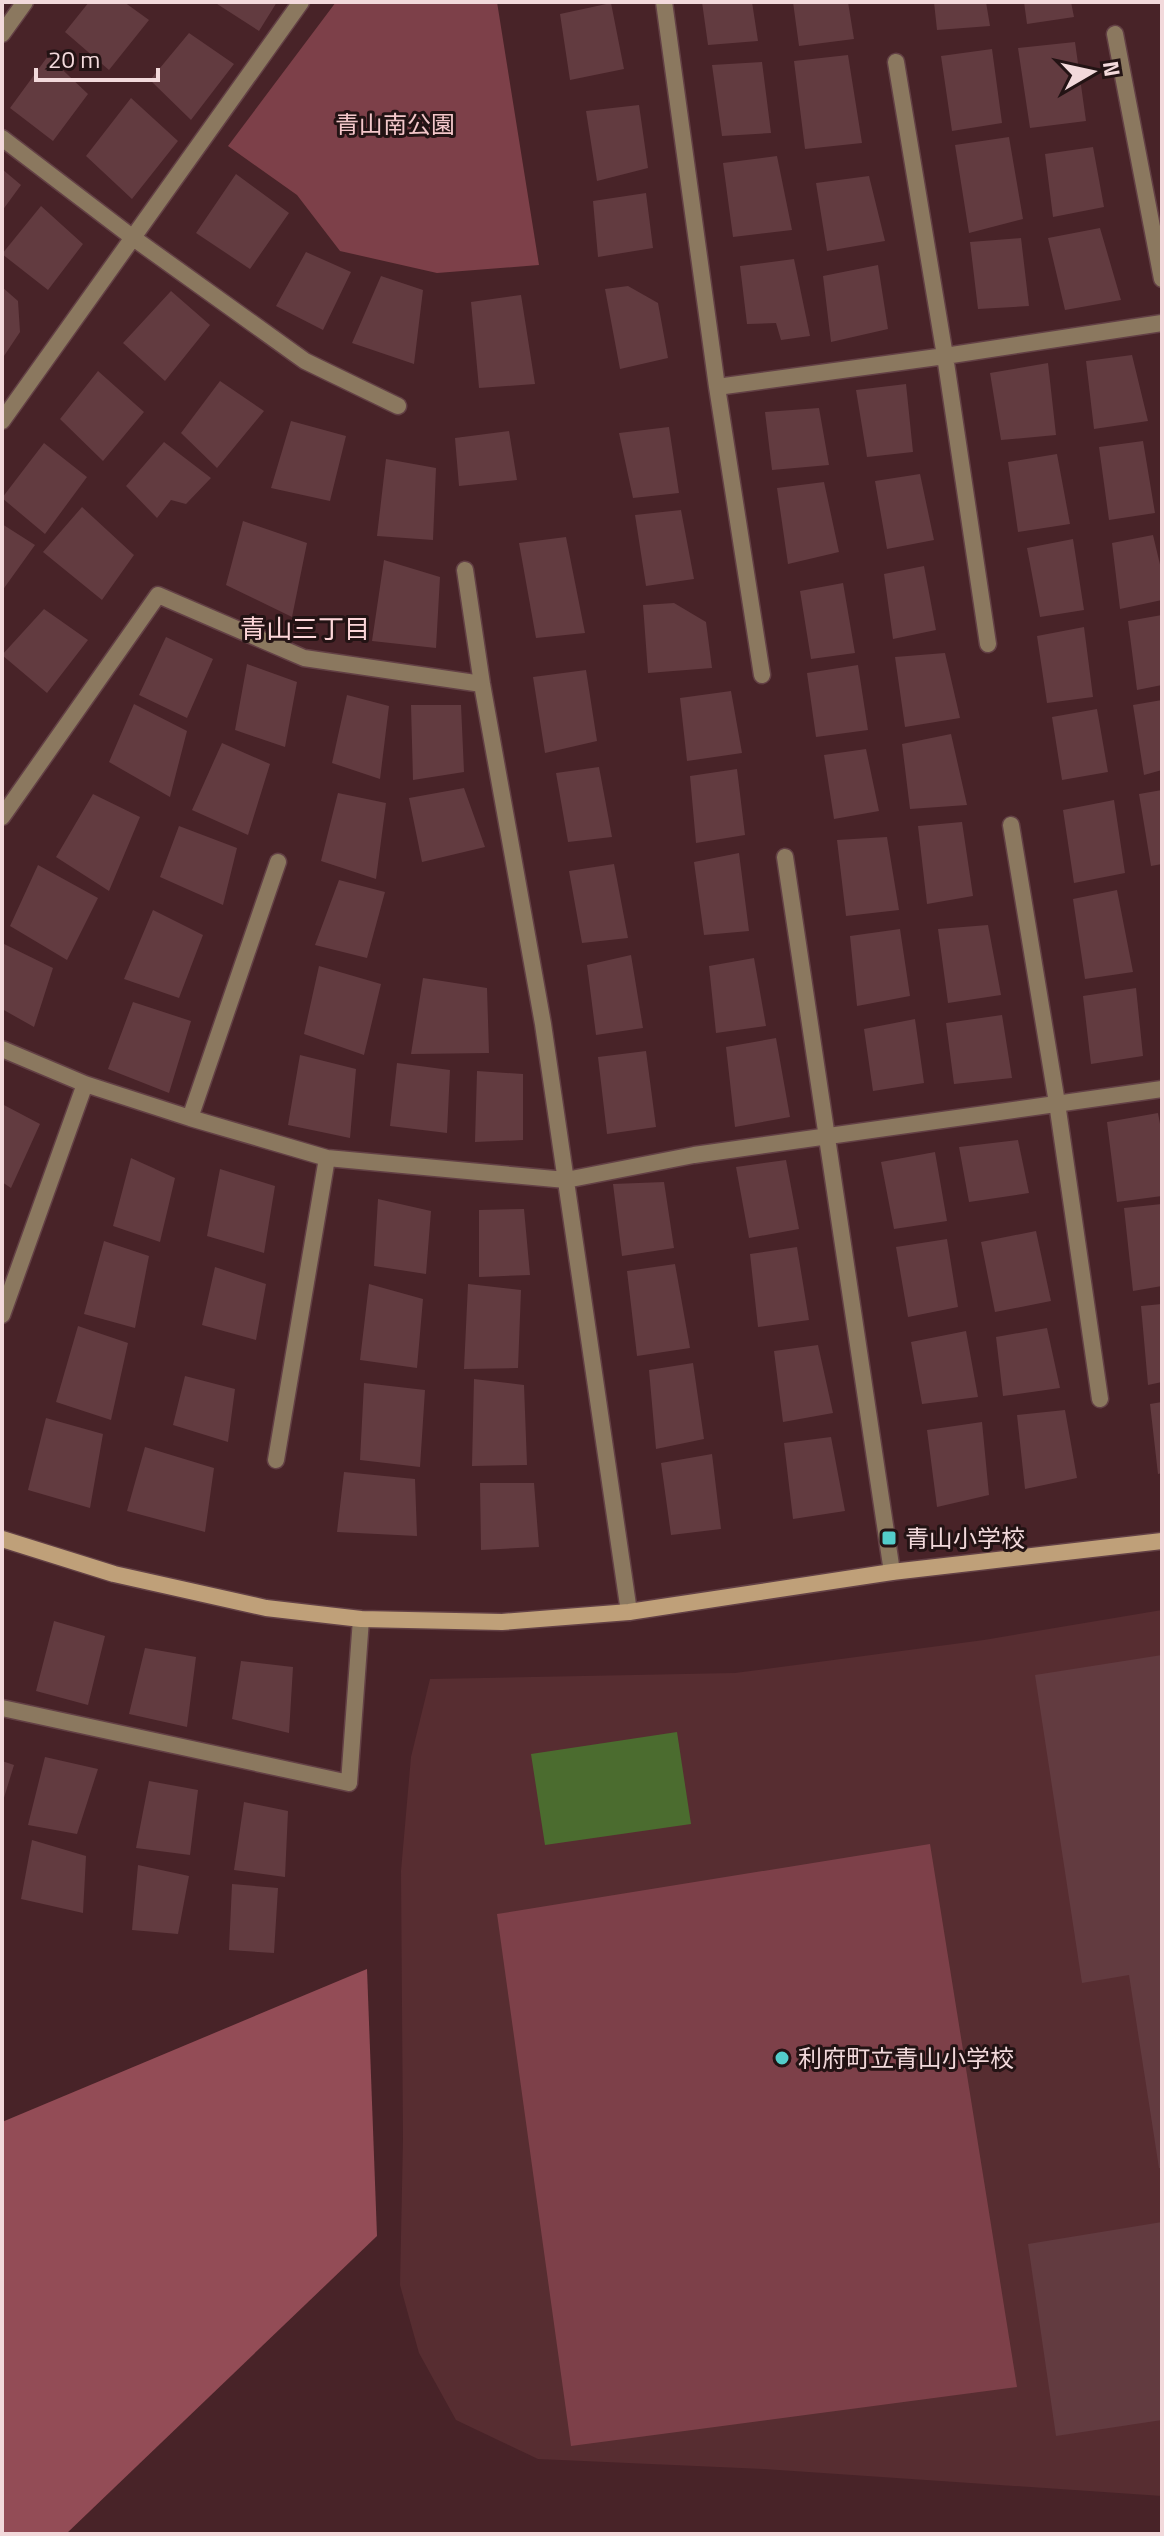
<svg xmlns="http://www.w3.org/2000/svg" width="1164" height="2536" viewBox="0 0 1164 2536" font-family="'Titillium Web','Noto Sans JP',sans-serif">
<rect width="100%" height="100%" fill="#482328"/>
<path fill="#572d31" d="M1162 1610V2496L764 2469 538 2459 456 2420 419 2353 400 2285 403 2139 401 1871 411 1757 430 1679 735 1673 984 1640Z"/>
<path fill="#7d4049" d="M336 2H497L539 265 437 273 340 251 297 195 228 146Z
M930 1844 1017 2387 571 2446 497 1914Z"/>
<path fill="#934c56" d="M367 1969 377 2236 66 2534H2V2122Z"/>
<path fill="#4b6c2f" d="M677 1732 691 1824 545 1845 531 1754Z"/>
<path fill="#623b40" d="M89 2H124L149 20 109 70 65 32Z
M214 2H277L259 31Z
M702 2H752L758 41 708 45Z
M793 2H848L854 39 799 46Z
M934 2H986L990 26 937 30Z
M1024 2H1071L1074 17 1027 24Z
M611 3 624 69 570 80 560 14Z
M189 33 234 64 191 120 150 80Z
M1075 42 1086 121 1030 128 1018 48Z
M992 49 1002 123 952 131 941 56Z
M848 55 862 143 805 149 794 61Z
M48 56 88 94 53 141 10 108Z
M762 62 771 133 722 136 712 65Z
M131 98 178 141 132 199 86 156Z
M639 105 648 168 597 181 586 111Z
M1009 137 1023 219 969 233 955 145Z
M1093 147 1104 207 1053 217 1045 154Z
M777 156 792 230 733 237 723 163Z
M2 169 21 185 2 211Z
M236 174 289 213 250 269 196 233Z
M869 176 885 241 827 251 816 183Z
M646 193 653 248 598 257 593 201Z
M41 206 83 244 48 290 2 254Z
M1100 228 1121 300 1065 310 1048 238Z
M1021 238 1029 306 978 309 970 242Z
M306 252 351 272 323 330 276 306Z
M794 259 810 336 781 340 776 323 747 324 740 266Z
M878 265 888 329 831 342 823 276Z
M381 276 423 290 414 364 352 343Z
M628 286 658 303 668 358 620 369 605 289Z
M2 287 18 301 20 332 2 359Z
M171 291 210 325 165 381 123 343Z
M521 295 535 384 479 388 471 302Z
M1132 355 1148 421 1094 429 1086 361Z
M1048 363 1056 435 1001 440 990 373Z
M98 371 144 412 103 461 60 419Z
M220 381 264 411 217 468 181 433Z
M906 384 913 452 867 457 856 390Z
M819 408 829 465 772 470 765 412Z
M291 421 346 436 330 501 271 488Z
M669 427 679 493 633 498 619 433Z
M509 431 517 480 459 486 455 438Z
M1143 441 1155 513 1109 520 1099 447Z
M164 442 211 478 186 504 171 500 157 518 126 486Z
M44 443 87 477 45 534 2 498Z
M1057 454 1070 524 1018 532 1008 462Z
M386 459 436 468 433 540 377 536Z
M920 474 934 540 887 549 875 481Z
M824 482 839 552 788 564 777 488Z
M82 507 134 555 102 600 43 552Z
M681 510 694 579 646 586 635 515Z
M243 521 307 543 292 617 226 585Z
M2 524 35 545 2 591Z
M1153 535 1162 573V600L1120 609 1112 543Z
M566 537 585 633 536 638 519 543Z
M1073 539 1084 610 1040 617 1027 548Z
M384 560 440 577 436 648 372 641Z
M924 566 936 630 893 639 884 574Z
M843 583 855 653 811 659 800 591Z
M674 603 706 622 712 668 648 673 643 605Z
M44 609 88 640 47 693 2 655Z
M1162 615V685L1137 690 1128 621Z
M1084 627 1093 697 1047 703 1037 636Z
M166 637 213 659 187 718 139 695Z
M945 653 960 718 905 727 895 657Z
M247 664 297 682 285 747 235 730Z
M858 665 868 730 816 737 807 673Z
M586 670 597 741 545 753 533 677Z
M731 691 742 753 687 761 680 698Z
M347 695 389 706 380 779 332 763Z
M1162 700V770L1144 775 1133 705Z
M134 704 187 731 170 797 109 762Z
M411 705H461L464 772 413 780Z
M1097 709 1108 772 1062 780 1052 717Z
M951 734 967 805 910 809 902 744Z
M222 743 270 764 248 835 192 810Z
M866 749 879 811 834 819 824 755Z
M599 767 612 837 568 842 556 773Z
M737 769 745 835 696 843 690 776Z
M464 788 485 847 422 862 409 798Z
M1162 790V864L1151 866 1139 794Z
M338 793 386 803 376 879 321 861Z
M93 794 140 817 109 891 56 857Z
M1114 800 1125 873 1074 883 1063 810Z
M962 822 973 896 927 904 918 826Z
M179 826 237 848 223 905 160 877Z
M887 837 899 910 846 916 837 840Z
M739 853 749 931 704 935 694 862Z
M614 864 628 938 582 943 569 871Z
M38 865 98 898 67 960 10 926Z
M339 880 385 892 367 958 315 945Z
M1117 890 1133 972 1085 979 1073 899Z
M153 910 203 935 179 998 124 979Z
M988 925 1001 995 948 1003 938 929Z
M900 929 910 996 857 1006 850 936Z
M2 943 53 968 34 1027 2 1009Z
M631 955 643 1028 596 1035 587 965Z
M754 958 766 1026 716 1033 709 966Z
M319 966 381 984 364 1055 304 1034Z
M423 978 487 988 489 1053 411 1054Z
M1136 988 1143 1056 1091 1064 1083 996Z
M133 1002 191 1021 169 1093 108 1069Z
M1002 1015 1012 1078 954 1084 946 1023Z
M915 1019 924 1083 873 1091 864 1029Z
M776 1038 790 1117 735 1127 726 1047Z
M646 1051 656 1127 607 1134 598 1057Z
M300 1055 356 1069 350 1138 288 1125Z
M397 1063 450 1070 447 1133 390 1126Z
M477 1071 523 1074V1140L475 1142Z
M2 1104 40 1124 11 1188 2 1182Z
M1158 1113 1162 1135V1196L1117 1202 1107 1122Z
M1018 1140 1029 1193 969 1202 959 1147Z
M935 1152 947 1221 894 1229 881 1162Z
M131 1158 175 1178 160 1242 113 1226Z
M786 1160 799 1229 749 1238 736 1167Z
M220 1169 275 1186 264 1253 207 1236Z
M664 1182 674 1248 622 1256 613 1184Z
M378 1199 431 1211 426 1274 374 1266Z
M1162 1204V1286L1133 1291 1124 1208Z
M524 1209 530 1275 479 1277V1210Z
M1036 1231 1051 1301 995 1312 981 1242Z
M947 1239 958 1307 908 1317 896 1247Z
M104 1241 149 1256 135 1328 84 1314Z
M797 1247 809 1320 758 1327 750 1254Z
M675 1264 690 1348 637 1356 627 1271Z
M215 1267 266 1284 256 1340 202 1325Z
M369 1284 423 1299 417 1368 360 1360Z
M468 1284 521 1290 518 1368 464 1369Z
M1162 1304V1382L1148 1385 1141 1306Z
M78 1326 128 1343 111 1420 56 1402Z
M1047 1328 1060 1388 1003 1396 996 1337Z
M966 1331 978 1397 922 1404 911 1342Z
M818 1345 833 1413 783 1422 774 1351Z
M693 1363 704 1439 656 1449 649 1370Z
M185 1376 235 1389 228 1442 173 1425Z
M474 1379 524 1385 527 1465 472 1466Z
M364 1383 425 1390 420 1467 360 1460Z
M1162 1402V1473L1158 1474 1150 1404Z
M1065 1410 1077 1478 1025 1489 1017 1415Z
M46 1418 103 1434 90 1508 28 1490Z
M982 1422 989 1495 937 1507 927 1430Z
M831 1437 845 1511 793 1519 784 1443Z
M145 1447 214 1468 205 1532 127 1511Z
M712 1454 721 1529 671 1535 661 1463Z
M344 1472 415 1479 417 1536 337 1532Z
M480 1483H534L539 1547 481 1550Z
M54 1621 105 1636 88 1705 36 1691Z
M145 1648 196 1657 187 1727 129 1714Z
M1162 1655V2168H1159L1129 1975 1082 1983 1035 1675Z
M241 1661 293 1667 289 1733 232 1719Z
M45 1757 98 1769 77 1834 28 1825Z
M2 1761 14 1765 3 1801H2Z
M149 1781 198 1790 190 1855 136 1848Z
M244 1802 288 1811 285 1877 234 1870Z
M32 1840 86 1856 83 1913 21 1899Z
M138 1865 189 1876 178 1934 132 1930Z
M232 1884 278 1888 274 1953 229 1950Z
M1162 2222V2420L1056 2436 1028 2244Z"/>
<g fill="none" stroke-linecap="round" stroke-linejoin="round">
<g stroke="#634045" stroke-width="19">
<path id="street" d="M664 2 717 387 762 675
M2 34 25 2
M1115 34 1162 279
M896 62 945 356 988 644
M2 138 132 237 305 361 398 406
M717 387 945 356 1162 323
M2 421 301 2
M465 570 482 684 543 1024 629 1612
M2 817 158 595 304 658 482 684
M1011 825 1057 1103 1100 1399
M785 857 892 1572
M2 1049 85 1084 190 1118 327 1158 566 1180 694 1155 1162 1089
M190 1118 278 862
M2 1315 85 1084
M276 1460 327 1158
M2 1708 349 1783 361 1619"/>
</g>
<g stroke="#634045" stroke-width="19">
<path id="secondary" d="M2 1539 114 1574 266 1608 361 1619 502 1622 629 1612 892 1572 1162 1541"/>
</g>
<use href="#street" stroke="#8b785f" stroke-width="16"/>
<use href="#secondary" stroke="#bfa079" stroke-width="16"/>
</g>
<g fill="#53cdca" stroke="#231314" stroke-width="3">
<rect x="881" y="1530" width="16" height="16" rx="4"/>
<circle cx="782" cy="2058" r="8"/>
</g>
<g text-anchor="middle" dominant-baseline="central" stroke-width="6" stroke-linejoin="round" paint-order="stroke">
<g font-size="24" fill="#f3c7ca" stroke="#231314">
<text x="395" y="124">青山南公園</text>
</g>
<g font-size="24" fill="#f2d9db" stroke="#231314" text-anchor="start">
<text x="905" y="1538">青山小学校</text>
<text x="798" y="2058">利府町立青山小学校</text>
</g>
<g font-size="26" fill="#fdd6d9" stroke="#231314">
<text x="305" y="628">青山三丁目</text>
</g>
</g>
<rect width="1164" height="2536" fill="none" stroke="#f2d9db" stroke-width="8"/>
<g transform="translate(1092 72) rotate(81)" stroke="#231314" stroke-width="6" paint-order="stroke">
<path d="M0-6L14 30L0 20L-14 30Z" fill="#f2d9db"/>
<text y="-12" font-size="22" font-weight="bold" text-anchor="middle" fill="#f2d9db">N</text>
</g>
<path d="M36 68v12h122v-12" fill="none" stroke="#f2d9db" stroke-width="4"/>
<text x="48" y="68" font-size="24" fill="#f2d9db" stroke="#231314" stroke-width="6" paint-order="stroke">20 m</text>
</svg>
